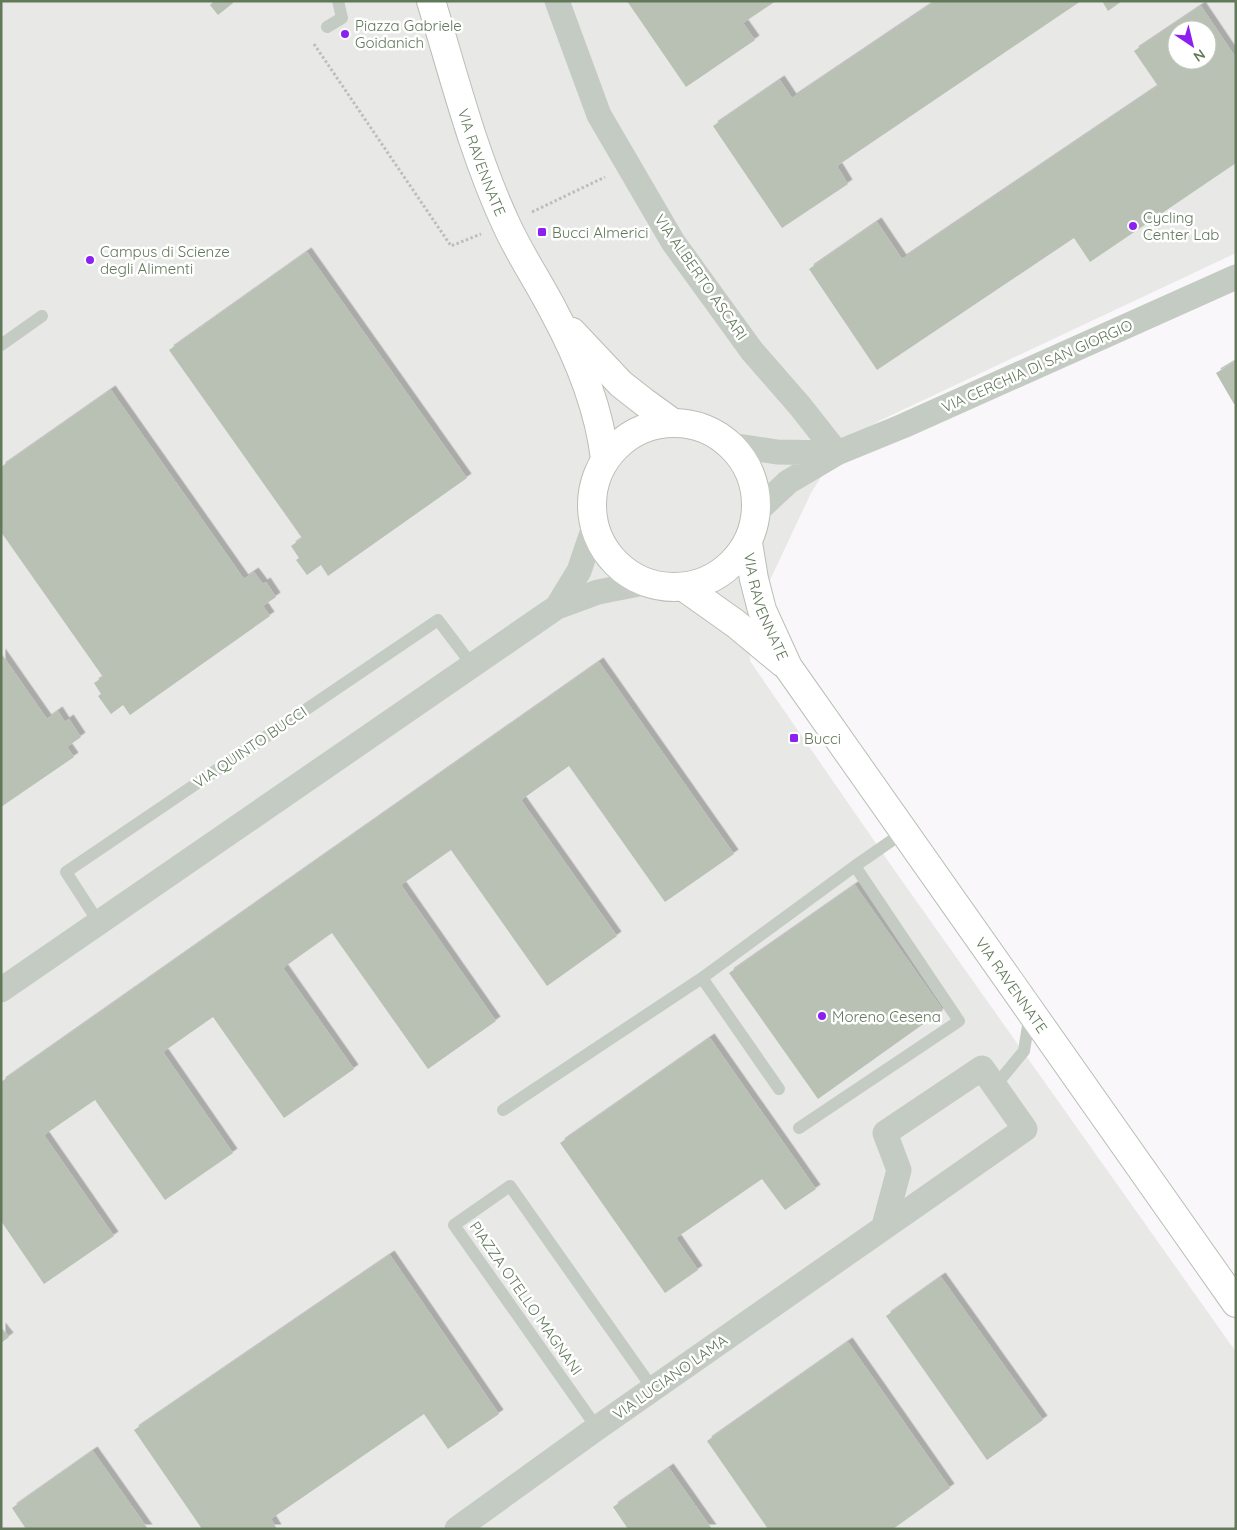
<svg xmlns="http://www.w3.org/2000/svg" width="1237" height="1530" viewBox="0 0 1237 1530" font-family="Quicksand,sans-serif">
<defs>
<filter id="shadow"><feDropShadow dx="4.5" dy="-4.5" stdDeviation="0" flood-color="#0004"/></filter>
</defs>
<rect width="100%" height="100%" fill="#f9f7f9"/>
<path fill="#e8e8e7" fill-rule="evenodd" d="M1 1H1236V253L879 421 840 447 811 493 770 580 749 616 750 661 895 871 1236 1352V1529H1ZM1177 30H1207V60H1177Z"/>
<path fill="#b8c1b4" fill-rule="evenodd" filter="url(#shadow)" d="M214 1H232L233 3 218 15 210 5Z
M627 1H776L743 23 755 40 686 87Z
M936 1H1081L837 166 848 184 782 228 713 126 780 80 792 98Z
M1102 1H1122L1108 11Z
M1201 6 1236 58V163L1090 262 1074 238 877 370 809 269 877 222 902 259 1158 86 1134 51ZM1177 30H1207V60H1177Z
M307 252 467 478 328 576 321 565 307 575 296 560 299 558 291 546 302 538 169 350Z
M1236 361V404H1234L1216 373Z
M111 390 244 579 254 572 263 584 266 582 276 597 263 606 270 616 130 715 123 705 111 714 98 696 101 694 94 683 103 677 1 532V467Z
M1 653 47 719 58 711 65 722 69 719 81 737 67 747 74 757 1 807Z
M599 662 734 854 665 902 569 766 521 800 617 936 547 986 451 850 401 885 496 1021 428 1069 332 933 283 968 354 1069 284 1118 213 1017 163 1052 233 1153 165 1200 95 1100 44 1135 114 1236 44 1284 1 1221V1082Z
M855 885 943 1010 818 1099 729 973Z
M710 1038 816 1189 785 1210 762 1179 676 1238 698 1270 665 1293 560 1143Z
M390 1255 499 1414 448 1449 424 1414 271 1519 277 1529H202L134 1430Z
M941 1277 1043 1420 987 1460 886 1316Z
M1 1327 9 1337 1 1343Z
M848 1342 950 1488 893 1529H768L707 1441Z
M93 1451 148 1529H26L12 1508Z
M669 1468 712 1529H628L613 1507Z"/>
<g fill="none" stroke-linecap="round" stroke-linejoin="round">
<g stroke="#b7c0b4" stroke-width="30">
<g id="secondary">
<path id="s1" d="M431 1C454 76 473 153 506 224 519 253 538 281 553 310 578 356 599 407 605 459"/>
<path d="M572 332 621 384 644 402 673 423"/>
<circle cx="674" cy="505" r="82"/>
<path id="s2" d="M748 543 754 579 762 610 788 667 1236 1303"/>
<path d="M684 587 736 624 783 663"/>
</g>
</g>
<path stroke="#bac0b8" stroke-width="3" stroke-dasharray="2.5 2.5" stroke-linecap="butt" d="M314 44 451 246 481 234
M532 212 605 177"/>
<path stroke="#c4cbc2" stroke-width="12" d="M327 27 342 18 338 1
M1 345 42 316
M99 923 66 872 438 620 472 665
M702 978 779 1089
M995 1086 1024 1051 1030 1013
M503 1110 702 978 855 866
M799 1128 959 1021 855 866 904 832
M597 1428 454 1225 510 1186 653 1389"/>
<path stroke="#c4cbc2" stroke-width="25" d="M557 1 599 115 673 242 752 351 800 406 837 453
M731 445 777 452 837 453
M757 511 788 482 837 453 903 426 1236 277
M557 607 579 571 594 527
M1 990 557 607 598 592 644 583
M457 1529 597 1428 1025 1129 982 1068 885 1133 899 1170 884 1226"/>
<use href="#secondary" stroke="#fff" stroke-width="28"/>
</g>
<g fill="#8e1ff1" stroke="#fff" stroke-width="2">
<circle cx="345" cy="34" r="5"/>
<circle cx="1133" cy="226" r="5"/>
<rect x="537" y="227" width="10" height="10" rx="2.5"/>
<circle cx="90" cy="260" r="5"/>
<rect x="789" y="733" width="10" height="10" rx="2.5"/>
<circle cx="822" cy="1016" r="5"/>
</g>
<g text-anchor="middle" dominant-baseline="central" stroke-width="5" stroke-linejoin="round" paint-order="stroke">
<g font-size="15" fill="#617859" stroke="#fff" text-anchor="start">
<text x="355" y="25">Piazza Gabriele<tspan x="355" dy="17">Goidanich</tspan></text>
<text x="1143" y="217">Cycling<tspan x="1143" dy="17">Center Lab</tspan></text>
<text x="552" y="232">Bucci Almerici</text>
<text x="100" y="251">Campus di Scienze<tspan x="100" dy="17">degli Alimenti</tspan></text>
<text x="804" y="738">Bucci</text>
<text x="832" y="1016">Moreno Cesena</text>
</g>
<g font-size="15" fill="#617859" stroke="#fff">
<text stroke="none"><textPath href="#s1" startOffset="169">VIA RAVENNATE</textPath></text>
<text transform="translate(701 277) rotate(55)">VIA ALBERTO ASCARI</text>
<text transform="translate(1037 366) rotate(-24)">VIA CERCHIA DI SAN GIORGIO</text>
<text stroke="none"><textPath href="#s2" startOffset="66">VIA RAVENNATE</textPath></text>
<text transform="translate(250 747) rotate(-34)">VIA QUINTO BUCCI</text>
<text stroke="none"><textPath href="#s2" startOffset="520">VIA RAVENNATE</textPath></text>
<text transform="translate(526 1298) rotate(55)">PIAZZA OTELLO MAGNANI</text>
<text transform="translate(670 1377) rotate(-35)">VIA LUCIANO LAMA</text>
</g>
</g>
<rect width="1237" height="1530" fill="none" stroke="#617859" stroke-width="5"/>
<g transform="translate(1192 45) rotate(145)"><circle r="24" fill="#ffffff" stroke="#c0c9bd"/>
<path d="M0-4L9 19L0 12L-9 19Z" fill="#8e1ff1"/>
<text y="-8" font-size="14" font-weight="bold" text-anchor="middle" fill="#617859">N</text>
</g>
</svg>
